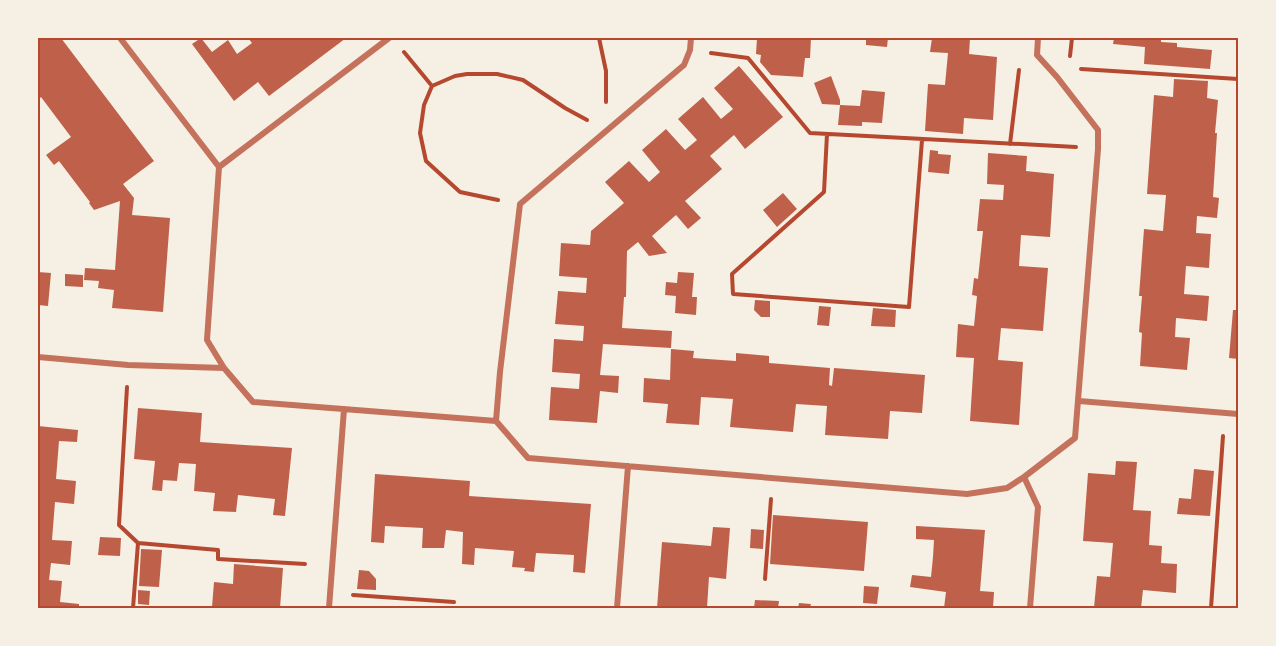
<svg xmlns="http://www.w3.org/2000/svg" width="1276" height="646" viewBox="0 0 1276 646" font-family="'DM Sans',sans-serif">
<rect width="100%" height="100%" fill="#f6efe4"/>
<path fill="#bf614a" d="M38 38H61L154 161 123 184 134 198 132 215 170 218 163 312 112 308 114 290 98 288 99 281 84 280 85 268 115 270 120 201 94 210 89 203 90 202 59 161 54 165 46 155 71 137 41 97 38 100Z
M201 38 212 52 228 40 237 54 252 43 248 38H346L269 96 258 82 234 101 192 44Z
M757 38H811L810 58H805L803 77 771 75 760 62 761 55 756 54Z
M866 38H888L887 47 866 45Z
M932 38H970L969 54 997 57 993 120 964 118 963 134 925 131 928 84 945 85 948 53 930 52Z
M1114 38H1161V42L1177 43V47L1212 50 1210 69 1144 64 1145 47 1113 44Z
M739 66 783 117 745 149 734 135 710 156 722 169 685 201 701 218 688 229 676 215 652 236 667 253 649 256 638 242 627 251 626 297H624L622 328 672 331 671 348 603 344 600 375 619 376 618 393 600 391 597 423 549 420 551 387 579 389 580 374 552 372 554 339 583 341 584 326 555 324 558 291 586 293 587 278 559 276 561 243 590 245 591 231 624 203 605 182 629 161 649 182 660 172 642 150 666 129 685 150 697 140 678 119 703 97 721 119 733 109 714 88Z
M831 76 840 100V105L822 104 814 83Z
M1174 79 1208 81 1207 98 1218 100 1215 133H1217L1213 197 1219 198 1217 218 1197 216 1196 233 1211 234 1209 268 1186 266 1184 294 1209 296 1207 321 1176 318 1175 337 1190 338 1187 370 1140 366 1142 333 1139 332 1142 296H1139L1144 229 1163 231 1166 195 1147 194 1154 95 1173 97Z
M862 90 885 92 882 123 862 122V126L838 125 840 105 860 106Z
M930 150 938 151V154L951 155 949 174 928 172Z
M988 153 1027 156 1026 171 1054 174 1050 237 1021 235 1019 266 1048 268 1043 331 1001 328 998 360 1023 362 1019 425 970 421 974 358 956 357 958 324 974 326 977 296 972 295 974 278 978 279 983 231H977L980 199 1003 200 1004 185 987 184Z
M783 193 797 209 777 227 763 210Z
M38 272 51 273 48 306 38 305Z
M678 272 694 273 692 297H697L696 315 675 313 676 296 665 295 666 282 677 283Z
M65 274 83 275V287L65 286Z
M755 300 770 301V317H761L754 310Z
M819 306 831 307 829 326 817 325Z
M873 308 896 310 895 327 871 326Z
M1233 310H1238V359L1229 358Z
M671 349 694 351 693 358 736 361V353L769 356V363L830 368 829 385 832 386 834 368 925 375 922 413 890 411 888 439 825 435 827 406 796 404 793 432 730 427 733 399 701 397 699 425 666 423 668 404 643 402 644 378 670 380Z
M138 408 202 413 200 442 292 448 285 516 273 515 275 499 238 495 236 512 213 511 215 493 194 491 196 464 179 463 177 481 163 480 162 491 152 490 155 461 134 459Z
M38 426 78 430 77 442 59 441 56 479 76 481 74 504 55 502 52 540 72 541 70 565 51 563 49 580 62 581 60 602 79 604V608H38Z
M1116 461 1137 462 1133 510 1151 511 1149 545 1162 546 1161 563 1177 564 1176 593 1143 590 1141 608H1094L1097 576 1110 577 1113 543 1083 541 1088 473 1115 475Z
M1194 469 1214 471 1210 516 1177 514 1179 498 1191 499Z
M375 474 470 481 469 496 591 504 585 573 573 572 574 555 536 553 534 572 524 571 525 568 512 567 514 551 475 548 474 565 462 564 463 532 446 530 444 548H422L423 528 385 526 384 543 371 542Z
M773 515 868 522 864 571 770 564Z
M916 526 985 530 980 591 994 592 993 608H944L946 592 910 587 912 575 931 577 933 557 934 540 916 539Z
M713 527 730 528 726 579 709 577 707 608H657L662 542 711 546Z
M751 529 764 530 763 549 750 548Z
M100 537 121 538 120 556 98 555Z
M141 549 162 550 159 587 139 586Z
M234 564 283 568 280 608H231L212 607 214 582 233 584Z
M359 570 369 571 376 579V590L357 589Z
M864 586 879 587 877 604 863 603Z
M138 590 150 591 149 605 138 604Z
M755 600 779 601 778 608H754Z
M799 603 811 604 810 608H798Z"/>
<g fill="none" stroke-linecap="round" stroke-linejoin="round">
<path stroke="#b5482f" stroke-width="4" d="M599 38 606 71V102
M404 52 432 86
M711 53 748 58 810 133 1076 147
M1070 56 1072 38
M1081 69 1238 79
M827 134 824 192 732 274 733 294 909 307 922 140
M1010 144 1019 70
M498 200 460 192 426 161 420 133 424 105 432 86 455 76 467 74H497L523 80 565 108 587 120
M127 387 119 525 138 543 133 608
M138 543 218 550V559L305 564
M765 579 771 499
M353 595 454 602
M1211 608 1223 436"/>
<path stroke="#c5725c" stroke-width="6" d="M120 38 219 167 207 340 224 368 253 402 496 421 528 458 967 494 1007 488 1024 477 1075 438 1098 149V130L1057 77 1037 55 1038 38
M219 167 389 38
M38 357 128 365 224 368
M1079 401 1238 414
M496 421 500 372 520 204 684 65 690 50 691 38
M1024 477 1038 507 1030 608
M329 608 344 409
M617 608 628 466"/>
</g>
<rect width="1276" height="646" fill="none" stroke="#f6efe4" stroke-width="78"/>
<rect x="39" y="39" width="1198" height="568" fill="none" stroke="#b5482f" stroke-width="2"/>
</svg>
